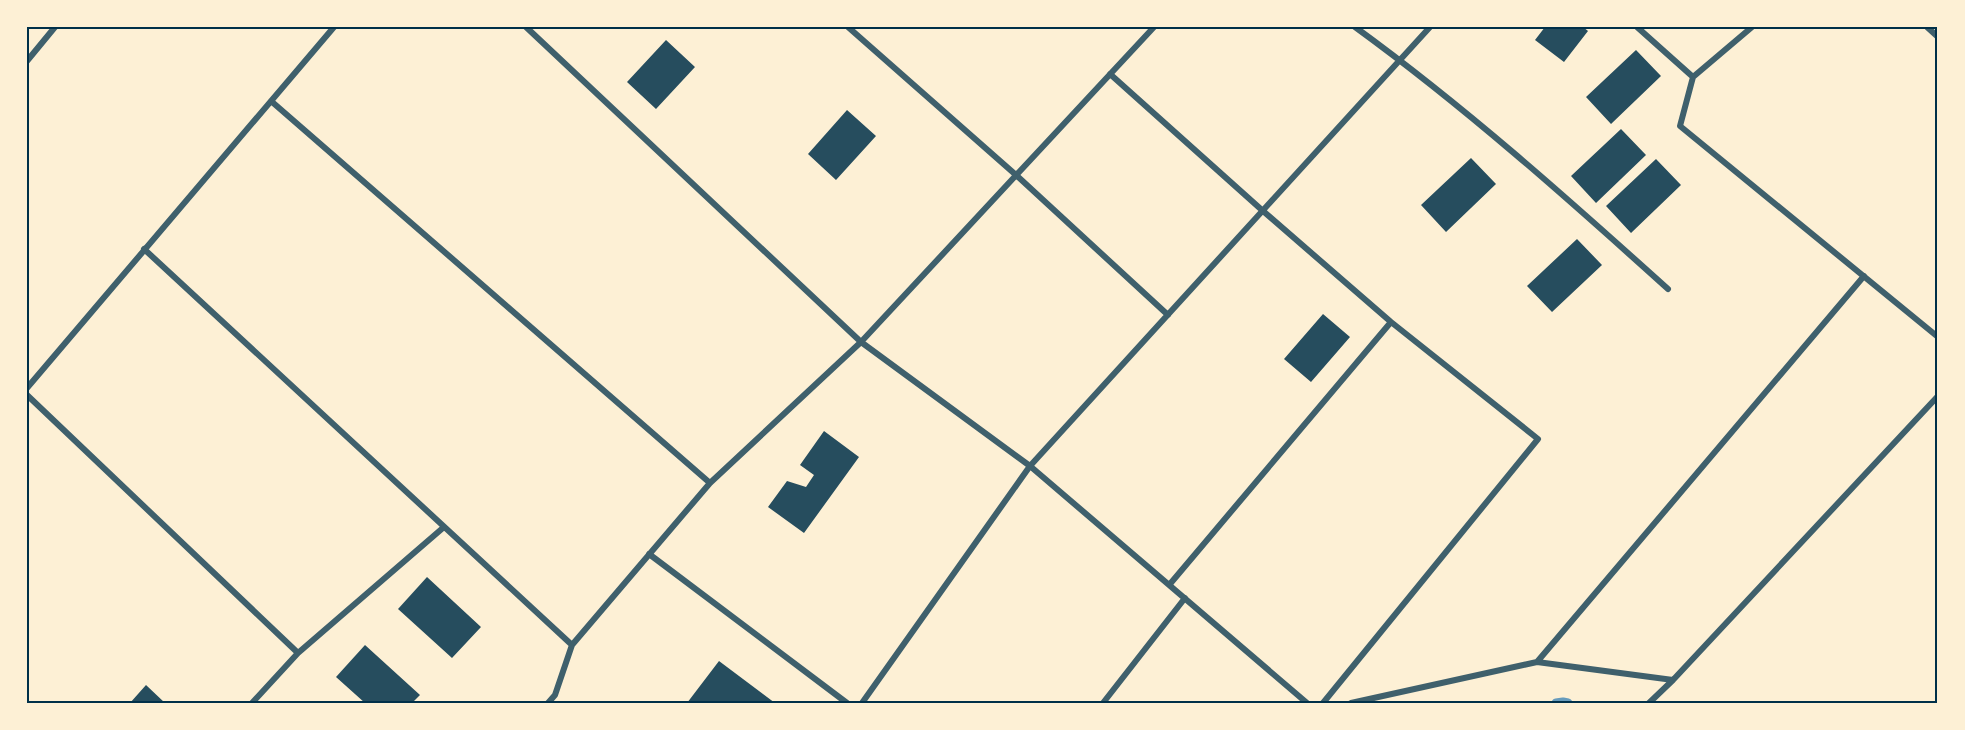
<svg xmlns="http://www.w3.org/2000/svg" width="1965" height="730" viewBox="0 0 1965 730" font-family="Cabin,sans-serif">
<rect width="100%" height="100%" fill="#fdf0d5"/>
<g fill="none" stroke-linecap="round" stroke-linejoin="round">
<path stroke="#669bbc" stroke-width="9" d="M1556 703 1563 702 1568 703"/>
</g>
<path fill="#264d5e" d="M1545 27H1583L1588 31 1564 62 1535 40Z
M666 40 695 67 656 109 627 82Z
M1636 50 1661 76 1611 124 1586 97Z
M847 110 876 136 836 180 808 154Z
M1621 129 1646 155 1596 203 1571 176Z
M1471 158 1496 184 1446 232 1421 205Z
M1656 159 1681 185 1631 233 1606 206Z
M1577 239 1602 265 1552 312 1527 286Z
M1323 314 1350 337 1311 382 1284 359Z
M824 431 859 457 804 533 768 507 787 481 806 487 814 475 800 465Z
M427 577 481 627 452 658 398 609Z
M365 645 420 695 412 703H365L336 677Z
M719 661 775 703H687Z
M146 685 165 703H130Z"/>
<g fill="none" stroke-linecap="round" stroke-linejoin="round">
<path stroke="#3f606c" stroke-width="6" d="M526 27 861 342 1154 27
M848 27 1016 175 1168 315
M1355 27C1465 107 1567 198 1668 289
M1637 27 1693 77 1752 27
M1927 27 1938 37
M27 61 55 27
M1110 74 1263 211 1391 322 1538 439 1323 703
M1693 77 1680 126 1938 337
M271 101 710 483 861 342 1030 466 1430 27
M144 249 572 645 710 483
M27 388 334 27
M27 395 298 653 444 527
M649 554 847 703
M1170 584 1391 322
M1537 662 1673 680 1938 396
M252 703 298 653
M548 703 555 695 572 645
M862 703 1030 466 1307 703
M1103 703 1185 598
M1351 703 1537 662 1864 276
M1649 703 1673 680"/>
</g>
<rect width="1965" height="730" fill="none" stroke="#fdf0d5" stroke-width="57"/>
<rect x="28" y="28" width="1908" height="674" fill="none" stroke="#003049" stroke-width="2"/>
</svg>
